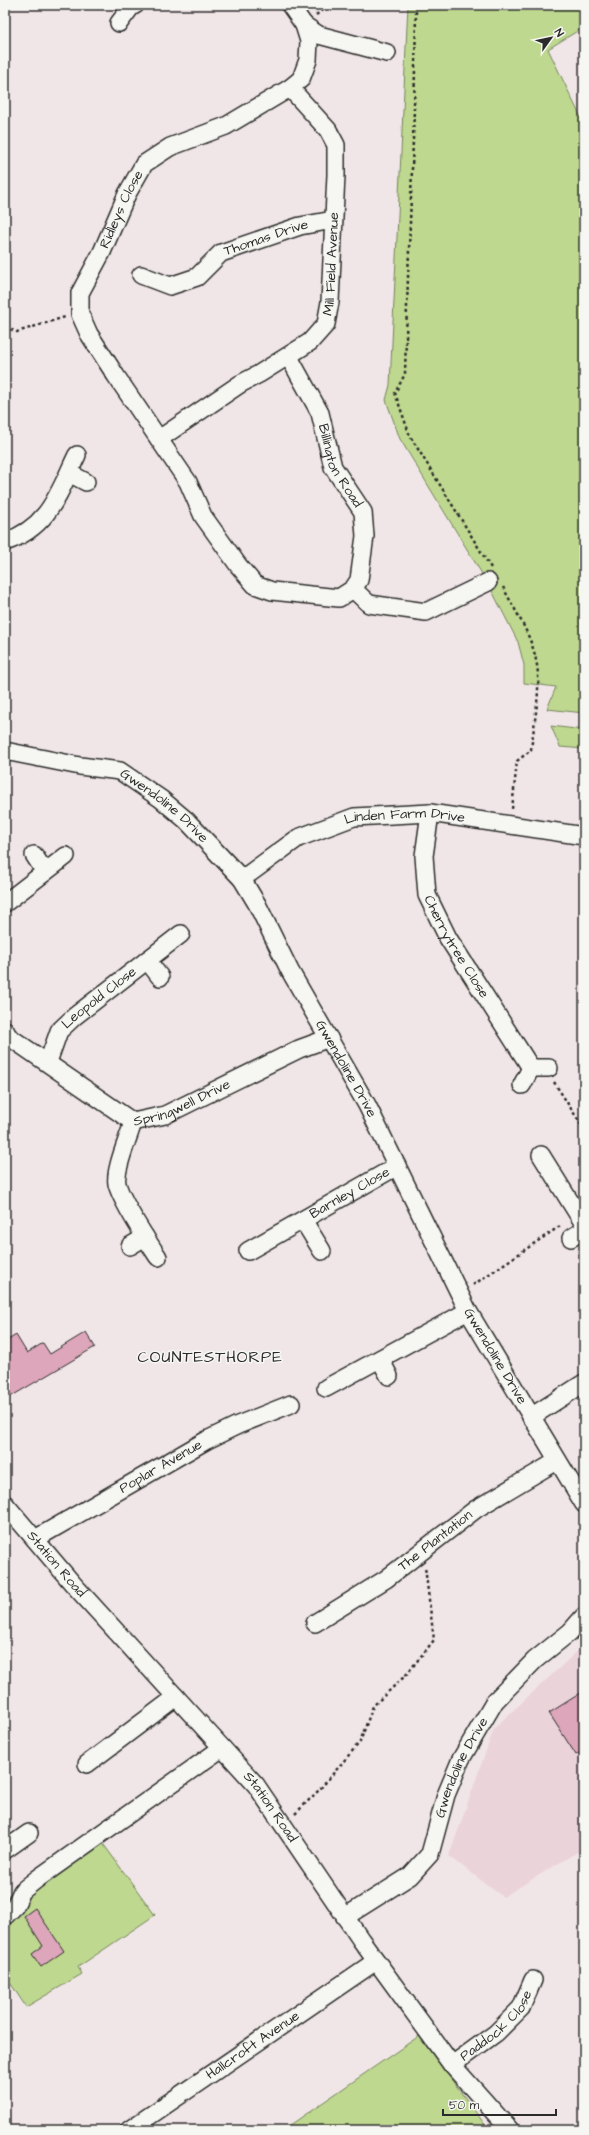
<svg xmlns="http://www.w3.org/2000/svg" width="589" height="2135" viewBox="0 0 589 2135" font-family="'Architects Daughter',sans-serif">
<rect width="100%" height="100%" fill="#f1e6e7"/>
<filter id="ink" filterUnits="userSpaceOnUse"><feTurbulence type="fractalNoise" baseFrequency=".025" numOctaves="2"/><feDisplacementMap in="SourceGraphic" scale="8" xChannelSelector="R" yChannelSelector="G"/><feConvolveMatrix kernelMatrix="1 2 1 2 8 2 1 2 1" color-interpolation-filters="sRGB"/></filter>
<g filter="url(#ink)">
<path fill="#ebd3da" d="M584 1645V1848L503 1897 449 1856 494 1728Z"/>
<path fill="#bed88f" stroke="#74825d" d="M408 5H584V27L548 49 584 124V713L547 709 556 687 524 683V665L518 642 490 587 400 439 386 400 390 385Z
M551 726 584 730V749L560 747Z
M96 1834 155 1915 78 1967 82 1974 26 2007 5 1975V1898Z
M419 2036 489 2130H283Z"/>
<path fill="#dda6ba" stroke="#2b2b2b" d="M86 1332 95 1347 5 1400V1342L16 1335 27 1353 43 1343 50 1354Z
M584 1691V1750L576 1755 549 1713Z
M35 1908 64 1951 41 1967 32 1954 43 1946 24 1916Z"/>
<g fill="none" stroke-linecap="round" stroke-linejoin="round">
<g stroke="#2b2b2b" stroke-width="20">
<g id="minor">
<path d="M119 23 131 7 135 5"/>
<path d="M304 25 319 35 387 53"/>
<path id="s1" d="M141 275 170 286 197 277 221 253 300 226 333 220"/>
<path id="s2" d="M289 357 320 413 333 467 363 512 365 536 359 580 353 589 339 598 272 591 255 585 238 565 203 516 188 482 116 376 89 334 80 314V293L102 252 127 194 144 164 170 147 226 126 290 88 301 79 308 60 309 41 304 25 290 5"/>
<path id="s3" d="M159 439 240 384 259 374 310 342 326 324 330 302 336 175V145L328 130 290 88"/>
<path d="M69 473 86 482"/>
<path d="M5 542C49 527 58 494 77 455"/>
<path d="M353 589 369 604 426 612 488 582"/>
<path id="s4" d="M5 751 80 766 120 771 161 799 186 820 242 879 257 904 290 971 367 1105 468 1311 584 1504"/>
<path id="s5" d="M430 813 424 856 427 895 448 938 531 1068"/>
<path d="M34 855 45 872"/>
<path id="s6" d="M242 879 298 838 354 817 430 813 584 836"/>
<path d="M5 903 66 856"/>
<path d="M147 960 160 977"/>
<path id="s7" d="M5 1030 8 1036 133 1122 165 1115 299 1049 329 1038"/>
<path id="s8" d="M48 1062 59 1031 75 1016 181 934"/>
<path d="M522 1085 531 1068H549"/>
<path d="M133 1122C129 1137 114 1170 117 1184 122 1203 147 1240 158 1257"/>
<path d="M541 1155 584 1224"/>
<path d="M303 1220 322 1251"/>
<path d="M571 1238 584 1230"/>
<path d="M130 1246 145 1237"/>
<path id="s9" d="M248 1251 397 1166"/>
<path d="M380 1359 389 1376"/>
<path d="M326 1388 468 1311"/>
<path d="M531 1417 584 1383"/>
<path id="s10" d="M5 1504 73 1584 256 1785 361 1940 452 2065 510 2130"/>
<path id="s11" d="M35 1539 207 1440 238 1425 291 1404"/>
<path id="s12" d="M315 1623 386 1579 476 1509 557 1461"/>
<path d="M87 1764 176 1697"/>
<path d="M5 1850 29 1833"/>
<path d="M5 1916 15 1906 22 1891 37 1879 222 1748"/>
<path id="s13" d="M345 1917 410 1876 430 1854 446 1795 461 1759 495 1701 535 1660 570 1632 584 1616"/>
<path id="s14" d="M452 2065 496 2033 521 2008 533 1980"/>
<path id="s15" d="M129 2130 376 1961"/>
</g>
</g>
<path stroke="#2b2b2b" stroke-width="2.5" stroke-dasharray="3 3" stroke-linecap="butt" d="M416 5C415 128 408 251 405 374L395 393 410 436 491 568
M316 15 330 5
M5 327 17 332 65 317
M503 587C515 611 531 634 536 660 542 686 534 723 531 750L517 761 512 809
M554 1082 584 1129
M473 1285 560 1226
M295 1814 320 1789 360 1742 373 1706 406 1675 434 1640 425 1567"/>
<use href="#minor" stroke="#f6f6f2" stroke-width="17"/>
</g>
</g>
<g text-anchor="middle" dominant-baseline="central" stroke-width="3" stroke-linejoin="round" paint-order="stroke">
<g font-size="14" fill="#2b2b2b" stroke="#f6f6f2">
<text stroke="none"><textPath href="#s2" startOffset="793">Ridleys Close</textPath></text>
<text stroke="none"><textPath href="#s1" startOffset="141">Thomas Drive</textPath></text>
<text stroke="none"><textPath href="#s3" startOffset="264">Mill Field Avenue</textPath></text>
<text stroke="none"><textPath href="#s2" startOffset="121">Billington Road</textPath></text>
<text stroke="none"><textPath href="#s4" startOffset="173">Gwendoline Drive</textPath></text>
<text stroke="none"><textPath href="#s6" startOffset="180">Linden Farm Drive</textPath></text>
<text stroke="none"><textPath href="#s5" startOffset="142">Cherrytree Close</textPath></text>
<text stroke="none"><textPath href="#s8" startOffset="85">Leopold Close</textPath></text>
<text stroke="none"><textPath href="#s4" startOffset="497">Gwendoline Drive</textPath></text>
<text stroke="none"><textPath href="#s7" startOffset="211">Springwell Drive</textPath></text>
<text stroke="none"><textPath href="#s9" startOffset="117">Barnley Close</textPath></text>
<text stroke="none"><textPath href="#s4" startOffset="821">Gwendoline Drive</textPath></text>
<text stroke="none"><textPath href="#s11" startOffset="145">Poplar Avenue</textPath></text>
<text stroke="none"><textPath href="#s12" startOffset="146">The Plantation</textPath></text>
<text stroke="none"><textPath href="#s10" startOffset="79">Station Road</textPath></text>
<text stroke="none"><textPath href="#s13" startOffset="199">Gwendoline Drive</textPath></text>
<text stroke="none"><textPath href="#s10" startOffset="403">Station Road</textPath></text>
<text stroke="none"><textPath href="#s14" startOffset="60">Paddock Close</textPath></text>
<text stroke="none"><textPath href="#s15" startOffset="150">Hallcroft Avenue</textPath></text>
</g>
<g font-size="16" letter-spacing="1" fill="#2b2b2b" stroke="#f6f6f2">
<text x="210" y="1357">COUNTESTHORPE</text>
</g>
</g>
<rect width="589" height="2135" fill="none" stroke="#f6f6f2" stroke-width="20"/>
<rect x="10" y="10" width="569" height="2115" fill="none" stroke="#2b2b2b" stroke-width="1.5" filter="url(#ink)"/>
<g transform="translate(551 38) rotate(57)" stroke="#f6f6f2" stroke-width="3" paint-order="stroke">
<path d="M0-3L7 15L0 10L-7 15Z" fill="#2b2b2b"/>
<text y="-6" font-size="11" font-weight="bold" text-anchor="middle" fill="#2b2b2b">N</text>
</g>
<path d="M443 2109v6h113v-6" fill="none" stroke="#2b2b2b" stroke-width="2"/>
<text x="449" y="2109" font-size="12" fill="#2b2b2b" stroke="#f6f6f2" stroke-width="3" paint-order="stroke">50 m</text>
</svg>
